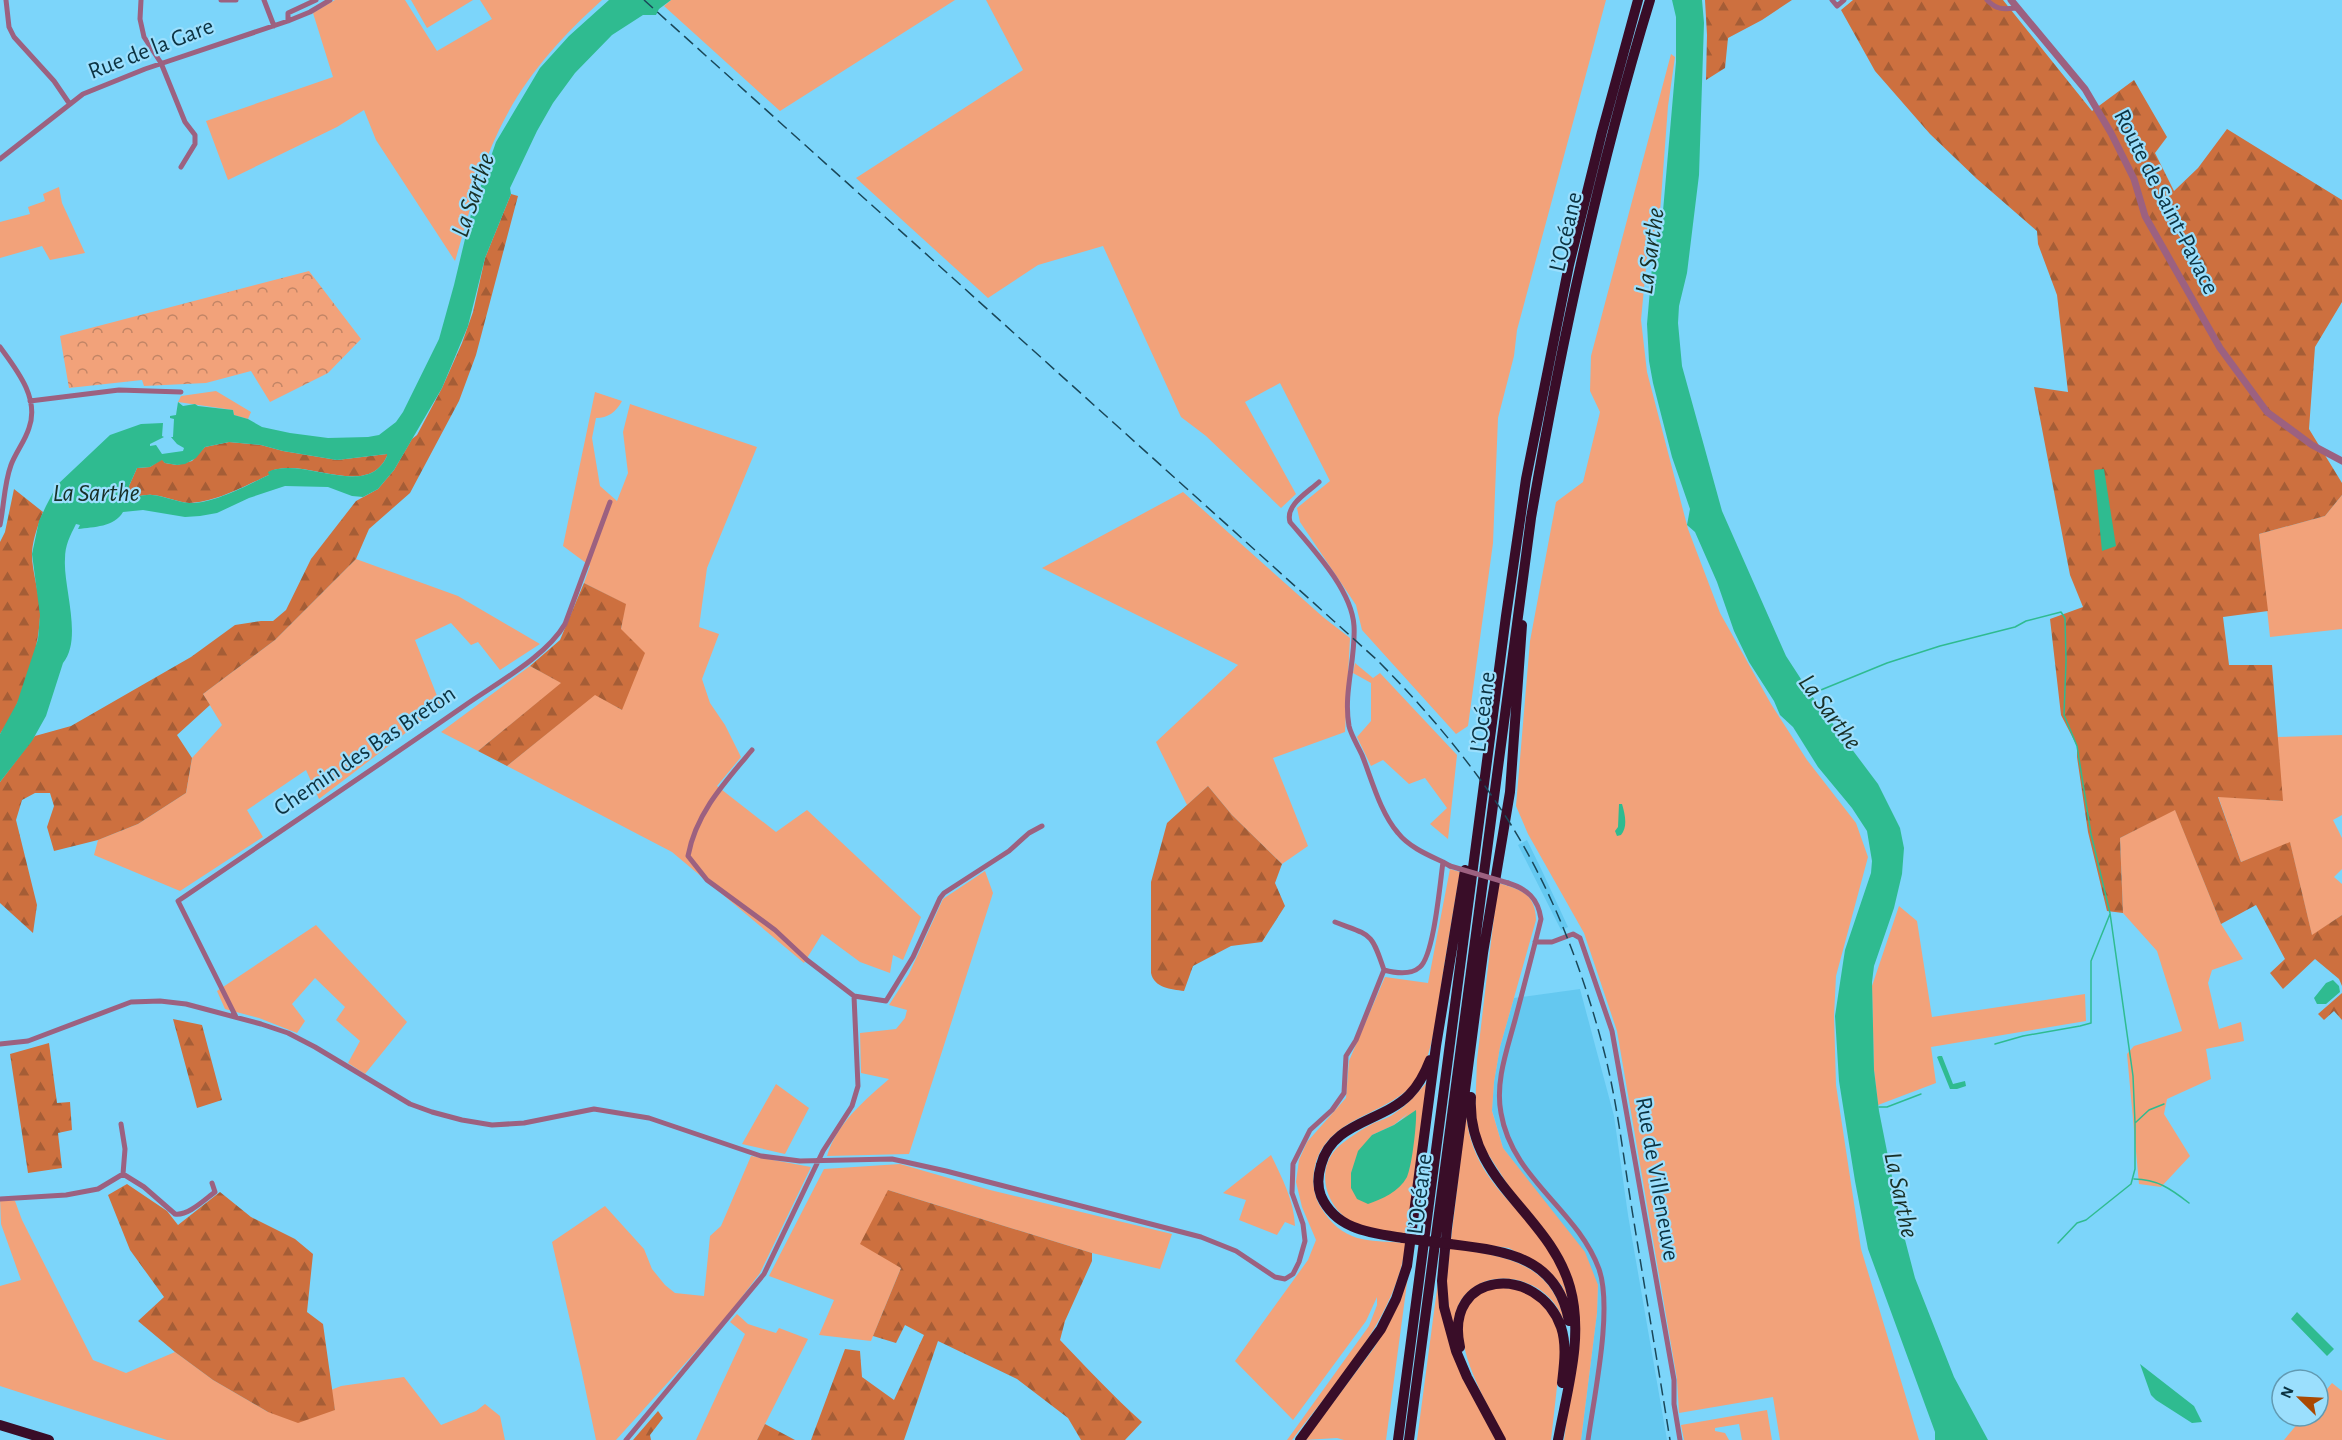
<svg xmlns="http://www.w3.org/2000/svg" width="2342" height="1440" viewBox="0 0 2342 1440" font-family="'Alegreya Sans',sans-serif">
<defs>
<pattern id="forest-firs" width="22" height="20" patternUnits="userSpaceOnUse" patternTransform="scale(1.5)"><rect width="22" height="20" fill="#cd703f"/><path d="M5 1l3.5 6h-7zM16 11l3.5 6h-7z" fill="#a55d36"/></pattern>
<pattern id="park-crowns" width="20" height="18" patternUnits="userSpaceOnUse" patternTransform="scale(1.5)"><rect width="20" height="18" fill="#f2a27a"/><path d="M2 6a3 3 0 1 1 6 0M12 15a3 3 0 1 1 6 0" fill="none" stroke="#c28566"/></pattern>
</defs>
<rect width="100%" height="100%" fill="#7cd5fa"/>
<path fill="#64c8f0" d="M1527 840 1543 873 1568 927 1561 930 1518 845Z
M1580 989 1614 1116 1628 1215 1667 1440H1581L1597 1313 1598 1285 1543 1200 1503 1148 1492 1110 1494 1082 1500 1047 1514 998Z"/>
<path fill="#f2a27a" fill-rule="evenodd" d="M335 0H405L437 51 492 19 480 0H602C561 37 523 79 499 130 479 171 468 218 455 261L376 140 364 110 337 127 228 180 206 121 333 77 313 13Z
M411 0H473L427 28Z
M671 0H955L780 111 664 6Z
M986 0H1606L1517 330 1514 356 1498 418 1493 543 1468 726 1456 734 1362 630 1356 605 1300 522 1297 508 1330 481 1280 383 1245 402 1296 494 1281 508 1206 436 1181 417 1103 246 1038 265 988 298 856 178 1023 70Z
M1671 54 1675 57 1668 106 1660 212 1647 257 1641 320 1647 372 1688 529 1720 613 1771 704 1807 760 1856 823 1868 857 1836 976 1834 1016 1836 1085 1861 1249 1919 1440H1780L1773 1397 1679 1413 1677 1379 1617 1031 1584 933 1528 834 1516 806 1530 641 1556 502 1583 482 1600 412 1590 391 1591 356Z
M59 187 62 203 85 253 50 260 42 246 0 258V222L30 214 28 207 45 201 43 194Z
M216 391 251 412 248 419 234 415 233 410 178 402 181 396Z
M595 392 622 401C616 412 608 418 596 418L592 438 600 486 617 501 628 473 623 432 630 404 757 447 707 568 699 627 719 634 702 679 710 703 725 725 741 757 717 786 776 832 807 810 921 917 903 960 893 955 890 973 860 962 822 934 804 963 672 852 507 766 595 694 622 710 621 629 625 604 584 583 590 566 563 546Z
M1183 492 1323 617 1350 638 1345 732 1273 758 1308 846 1282 864 1232 815 1208 786 1187 805 1156 742 1238 665 1042 568Z
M2342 495V629L2270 637 2259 534 2325 516Z
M356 559 458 596 540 644 500 670 478 642 471 645 451 623 415 640 441 706 319 799 306 770 247 810 263 837 180 891 94 855 98 840 138 824 186 793 192 758 222 725 203 694 275 640Z
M1355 663 1373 678 1380 673 1457 755 1448 839 1430 824 1447 808 1425 778 1409 784 1383 760 1371 766 1357 737 1371 721V683L1353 673Z
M530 666 562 683 478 751 441 732Z
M2342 735V815L2333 820 2342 838V869L2334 877 2342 884V915L2312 936 2290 843 2241 862 2218 796 2282 801 2276 737Z
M2175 809 2221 924 2243 959 2212 970 2208 983 2219 1029 2241 1022 2244 1041 2206 1049 2211 1079 2167 1099 2164 1114 2190 1156 2161 1187 2139 1184 2127 1054 2134 1046 2182 1031 2157 951 2123 913 2120 838Z
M1450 869 1460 872C1453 912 1446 953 1440 993 1436 1018 1433 1045 1423 1069 1401 1117 1329 1110 1315 1166 1312 1179 1313 1194 1320 1206 1343 1244 1366 1240 1406 1243 1396 1319 1337 1380 1292 1440H1287L1369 1326 1377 1305V1297L1366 1321 1293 1420 1235 1361 1308 1260 1316 1240 1302 1207 1296 1182 1299 1160 1307 1142 1346 1098 1349 1061 1385 977 1428 983Z
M985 871 993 893 909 1154 827 1156C837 1123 865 1100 889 1079L861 1073 860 1033 896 1029 905 1018 907 1010 889 1005 909 974 943 899Z
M1498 883C1521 890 1535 893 1536 920L1500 1047 1494 1082 1492 1111 1503 1148 1585 1252 1598 1285 1597 1313 1581 1440H1564L1579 1327 1573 1286 1481 1143 1475 1114 1477 1060Z
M1899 906 1917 921 1932 1017 2085 994 2086 1021 1931 1047 1936 1083 1878 1105 1874 1070 1872 986Z
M316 925 407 1022 365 1074 348 1063 360 1041 336 1020 345 1007 315 978 292 1004 305 1021 297 1033 259 1018 225 1009 217 991Z
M1428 1081 1408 1235C1391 1232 1370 1231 1354 1223 1328 1210 1314 1173 1336 1149 1345 1140 1362 1129 1374 1123 1381 1120 1389 1118 1395 1113 1408 1105 1418 1092 1428 1081ZM1408 1113 1351 1173 1372 1135 1394 1125Z
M776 1084 809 1108 785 1154 742 1144Z
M1466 1113C1471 1172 1507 1196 1541 1237 1558 1257 1563 1280 1570 1305L1562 1286 1549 1271 1509 1248 1451 1240Z
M1271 1155C1282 1178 1294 1200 1295 1226L1285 1222 1277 1235 1239 1220 1246 1200 1223 1193Z
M751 1156 811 1167 760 1273 725 1319 616 1440H596L581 1368 552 1242 605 1206 644 1249 652 1269 665 1285 675 1293 704 1296 710 1236 721 1226Z
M900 1164 990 1190 1172 1234 1160 1269 1092 1253 888 1190 901 1268 871 1341 819 1335 834 1300 769 1276 824 1169Z
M0 1198 15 1201 22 1220 93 1360 126 1373 175 1352 213 1380 268 1412 335 1410 331 1390 341 1386 404 1377 441 1425 476 1411 485 1404 500 1416 505 1440H167L0 1386V1286L21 1280 1 1224Z
M1450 1248C1503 1256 1553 1261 1565 1324 1562 1317 1559 1309 1554 1303 1534 1276 1487 1268 1464 1296 1455 1306 1454 1322 1453 1336L1446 1286Z
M1409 1268 1386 1440H1344L1337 1438 1305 1440 1374 1348 1390 1321Z
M1439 1274C1438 1339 1469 1385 1499 1440H1417Z
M1495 1287 1523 1290 1541 1302 1558 1327 1561 1351 1551 1440H1505C1490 1407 1439 1329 1474 1297 1479 1293 1489 1290 1495 1287Z
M737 1314 748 1324 776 1333 779 1328 808 1339 757 1440H696L745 1334 730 1322Z
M2332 1383 2342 1391V1440H2284L2304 1416H2318V1400Z
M1767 1410 1772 1440H1742L1739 1424 1715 1428V1431L1725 1433 1729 1440H1684L1681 1425Z"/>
<path fill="url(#forest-firs)" d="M1705 0H1792L1762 20 1728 38 1725 68 1706 80 1707 35Z
M1853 0H2003L2092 111 2134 80 2167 137 2155 153 2174 191 2198 168 2227 129 2342 200V302L2315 347 2309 429 2342 483V495L2325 516 2259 534 2268 611 2223 617 2229 665H2272L2283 801 2218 797 2241 862 2290 842 2312 935 2342 915V986L2339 979 2315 959 2283 989 2270 973 2285 959 2256 905 2221 924 2175 810 2120 838 2123 913 2107 911 2088 832 2077 757V746L2061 715 2050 619 2083 607 2070 575 2034 387 2068 392 2057 295 2038 244 2037 231 1977 179 1930 134 1875 71 1841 10Z
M511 194 518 196 476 355 459 401 410 493 369 529 356 559 275 640 203 694 210 705 177 735 192 758 186 793 138 824 98 840 54 851 47 827 54 806 50 793H35L22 800 16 820 37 905 33 933 0 903V782L35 736 71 726 191 657 235 625 261 621H273L286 610 311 559 356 501 378 489 394 470 412 439 417 435 442 388 462 343 473 312 485 258Z
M229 442 261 445 283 451 337 460 387 454V456C367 501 303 455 269 472V475C247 485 214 503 189 503 177 502 165 496 152 495 144 494 137 499 130 493L129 486 137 468 150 467 162 459 165 463 177 465 192 461 205 447Z
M14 489 43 512C38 525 33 539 32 552 31 570 41 596 40 617 38 655 22 702 0 734V542L5 532Z
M584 583 626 604 621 629 645 653 622 710 595 695 507 766 478 751 561 683 530 666 560 640Z
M1208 786 1232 815 1282 864 1275 883 1285 906 1262 942 1231 946 1193 966 1184 991C1171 989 1154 988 1151 973V882L1167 823Z
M2342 993V1020L2334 1011 2324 1020 2318 1014Z
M173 1019 202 1025 222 1100 197 1108Z
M49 1043 57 1103 70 1102 72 1130 58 1133 62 1168 28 1173 10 1054Z
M127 1184 167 1211 178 1225 220 1192 251 1217 295 1239 313 1254 307 1312 323 1324 335 1410 298 1423 268 1412 213 1380 175 1352 138 1321 164 1297 130 1250 108 1195Z
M888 1190 1092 1253V1261L1065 1321 1060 1340C1087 1368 1113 1396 1142 1422L1125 1440H1081L1068 1418 1017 1379 938 1341 904 1440H811L845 1349 860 1351 862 1377 894 1400 924 1335 905 1325 896 1343 873 1336 901 1268 860 1244Z
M658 1411 663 1418 650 1435 651 1440H633Z
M765 1424 795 1440H757Z"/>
<path fill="url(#park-crowns)" d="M309 271 361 339 328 373 270 402 251 371 206 383 144 386 142 380 69 388 60 336Z"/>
<path fill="#2fbb90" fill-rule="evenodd" d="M609 0H671L659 9 656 15H643L612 35 575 73 553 103 537 131 510 188 511 194 485 258 468 326 442 388 394 470 378 489 363 497 352 496 328 487 285 486 249 498 217 513 200 516 185 517 143 510 123 512C114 527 94 527 78 529L80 525 76 524C70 536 65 545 65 559 63 586 83 639 63 663L46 716 32 741 0 782V734L17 703 38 639 40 615 32 554 39 521 46 506 57 485 110 435 141 424 163 423 162 436 164 437 150 444V446L156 445 162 454 183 451 184 448 177 444 171 437H173L174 419 170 418V416L176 415 178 402 183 406 195 404 198 406 233 410 234 415 248 419 262 427 290 433 328 438 368 437 379 435 396 422 403 412 439 339 454 285 471 214 496 142 540 68 569 36ZM229 442 261 445 283 451 337 460 387 454V456C367 501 302 455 268 472L269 475C247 485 213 504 189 503 177 502 164 496 152 495 144 494 137 499 130 493L129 486 137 468 150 467 162 460 165 463 177 465 185 464 196 458 205 447Z
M1672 0H1702L1704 23 1699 175 1687 273 1679 306 1678 323 1682 366 1722 511 1786 656 1812 696 1878 784 1900 828 1904 848 1902 874 1894 908 1874 966 1872 982 1874 1070 1879 1111 1903 1232 1915 1278 1954 1377 1988 1440H1935V1432L1868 1249 1855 1181 1839 1081 1835 1016 1843 963 1845 950 1871 873 1872 861 1867 831 1852 808 1818 767 1793 727 1780 715 1774 701 1749 662 1734 631 1717 582 1695 532 1687 525 1690 509 1672 457 1653 383 1649 361 1647 324 1653 256 1663 211 1676 62V17Z
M2104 469 2116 546 2102 551 2094 470Z
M1619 804H1622C1625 814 1628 827 1621 835L1617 836 1615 831 1618 827Z
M2333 980 2339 986 2340 992 2326 1004H2317L2314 998 2326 983Z
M1939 1056H1942L1953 1084 1965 1081 1966 1086 1957 1089H1950L1937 1057Z
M1416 1110C1417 1123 1412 1166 1407 1177 1399 1192 1382 1199 1368 1204L1357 1199 1351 1188V1173L1358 1151 1372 1135 1394 1125Z
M2297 1312 2334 1349 2327 1356 2291 1319Z
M2140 1364 2194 1406 2202 1422 2192 1423 2156 1400 2151 1395Z"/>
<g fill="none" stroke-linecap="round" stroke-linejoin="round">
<path stroke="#2fbb90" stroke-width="1.5" d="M1811 694 1887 663 1940 646 2015 627 2026 621 2061 612 2065 618 2066 661 2064 715 2077 746 2091 834 2110 913 2133 1076 2135 1123
M1995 1044 2023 1036 2080 1026 2091 1023V961L2110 914
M1879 1107H1887L1921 1094
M2134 1179C2157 1179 2171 1189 2189 1203
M2058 1243 2077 1223 2086 1220 2131 1184 2135 1169V1123L2149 1110 2164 1104"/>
<path stroke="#9c6180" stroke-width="5" d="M6 0 9 27 14 37 54 81 69 103
M141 0 140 19 144 37 161 63 185 122 195 135V144L181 167
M221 0H236
M264 0 274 26
M1832 0 1837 6 1844 0
M1987 0C1998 11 2004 9 2018 8
M288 21V13L316 0
M0 159 83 94 145 69 288 21 310 12 330 0
M0 347C16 369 40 398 29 428 25 441 16 452 11 465 4 484 4 506 0 525
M30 401 119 390 181 392
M1319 482C1307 493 1285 505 1290 522 1312 548 1352 590 1354 626 1356 659 1343 692 1349 726 1351 735 1358 746 1362 755 1372 780 1380 812 1398 833 1409 847 1428 855 1443 862
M1508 883C1527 889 1538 898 1541 919 1533 952 1524 986 1515 1020 1507 1050 1495 1082 1501 1113 1512 1179 1577 1209 1599 1269 1613 1309 1594 1396 1588 1440
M1535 942H1552L1573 934 1580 938 1612 1031 1674 1380V1404L1680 1440
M1384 970C1395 973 1411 975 1420 967 1434 955 1440 883 1443 862L1450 866
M854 996 886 1001 913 957 940 898 944 893 1009 851 1029 833 1042 826
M236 1017 178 901C273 836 369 772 464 706 495 684 546 657 565 624L610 502
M0 1044 28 1041 131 1002 160 1001 186 1004 261 1024 288 1033 315 1047 410 1104 432 1112 462 1120 492 1125 524 1123 594 1109 649 1118 761 1156 800 1161 892 1159 946 1171 1201 1237 1236 1251 1275 1277 1285 1279 1293 1274 1299 1262 1305 1241 1303 1224 1292 1193 1293 1164 1310 1130 1332 1110 1344 1093 1346 1056 1356 1040 1384 970C1371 931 1371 936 1335 922
M121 1124 125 1149 123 1174
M0 1199 66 1195 98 1189 123 1174 144 1187 175 1214C188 1216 204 1200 215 1192L212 1183
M626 1440 764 1274 823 1151 852 1106 858 1086 854 996 807 960 775 930 707 880 688 856C696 813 725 782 752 750"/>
<path stroke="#9c6180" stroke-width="7" d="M2011 0 2085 89 2111 133 2134 179 2145 216 2220 348 2267 412 2312 445 2342 461"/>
<path stroke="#390d28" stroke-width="10" d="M1471 1097C1466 1181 1549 1213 1570 1287 1584 1337 1567 1390 1558 1440
M1403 1238C1371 1233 1336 1230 1321 1196 1317 1186 1318 1175 1321 1165 1332 1122 1382 1122 1409 1095 1419 1085 1425 1073 1430 1060
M1450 1244C1505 1251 1557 1256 1569 1321
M1460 1347C1443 1270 1538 1263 1561 1327 1567 1345 1564 1365 1562 1383
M0 1425 49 1440
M1300 1440 1381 1329 1396 1299 1407 1266 1436 1046 1465 870
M1398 1440 1506 616 1526 479 1569 265 1602 132 1638 0
M1409 1440 1531 518C1561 343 1598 170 1650 0
M1501 1440 1467 1377 1456 1351 1444 1307 1442 1281 1447 1228 1483 953 1510 792 1522 625"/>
<path stroke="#1a4759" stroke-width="1.5" stroke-dasharray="12 6" stroke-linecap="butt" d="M644 0 1376 659C1425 708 1470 761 1508 820 1553 891 1584 973 1605 1055 1618 1107 1624 1162 1633 1216 1645 1290 1658 1365 1670 1440"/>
<path stroke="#9c6180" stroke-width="5" d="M1450 866 1508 883"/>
<path stroke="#390d28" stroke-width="10" d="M1403 1238 1450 1244"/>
</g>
<g text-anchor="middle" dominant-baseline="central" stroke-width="4.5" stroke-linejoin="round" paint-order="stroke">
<g font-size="24" fill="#0c3342" stroke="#9bdffd">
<text transform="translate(151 49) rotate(-21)">Rue de la Gare</text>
<text transform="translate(2166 202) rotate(63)">Route de Saint-Pavace</text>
<text transform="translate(1566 232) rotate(-77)">L’Océane</text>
<text transform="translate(1483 712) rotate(-83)">L’Océane</text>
<text transform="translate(365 751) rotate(-34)">Chemin des Bas Breton</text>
<text transform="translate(1657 1179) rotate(80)">Rue de Villeneuve</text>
<text transform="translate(1420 1194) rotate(-83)">L’Océane</text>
</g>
<g font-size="26" font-style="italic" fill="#193027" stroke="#9bdffd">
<text transform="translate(473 195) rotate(-71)">La Sarthe</text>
<text transform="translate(1650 251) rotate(-82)">La Sarthe</text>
<text x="96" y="493">La Sarthe</text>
<text transform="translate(1830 712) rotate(53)">La Sarthe</text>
<text transform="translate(1901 1195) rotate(78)">La Sarthe</text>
</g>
</g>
<g transform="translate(2300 1398) rotate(294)"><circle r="28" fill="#9bdffd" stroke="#629ab2" stroke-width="1.5"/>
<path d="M0-4.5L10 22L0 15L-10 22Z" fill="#aa4902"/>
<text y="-9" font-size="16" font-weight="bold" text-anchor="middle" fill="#0c3342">N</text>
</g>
</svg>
